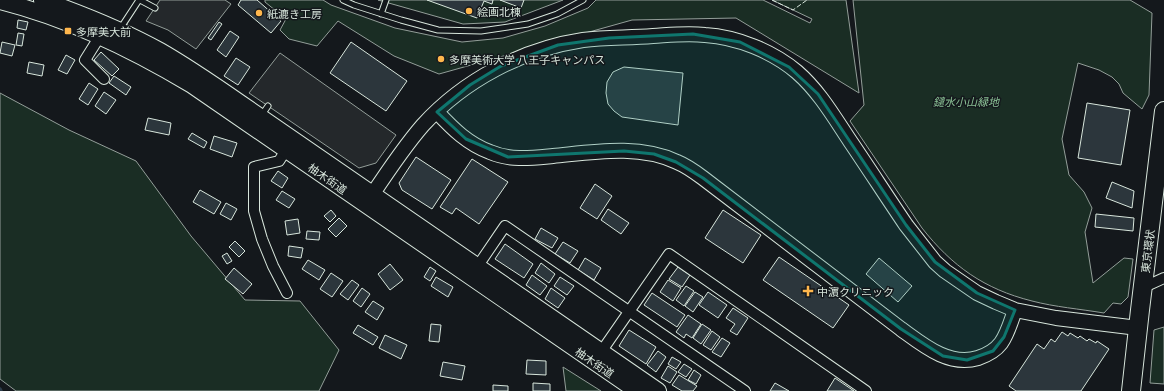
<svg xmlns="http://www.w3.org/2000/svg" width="1164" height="391" viewBox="0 0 1164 391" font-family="Literata,'Noto Sans JP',serif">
<rect width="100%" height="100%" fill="#14181c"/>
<path fill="#1a2d24" stroke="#939e99" d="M265 0H323L331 5 395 28 462 42 503 38 545 26 588 8 596 0H763L810 23 812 19 772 0H846L859 93 736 18 632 20 439 74 394 56 338 21 317 46 289 39 280 30 286 19 265 2Z
M378 0H563L505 22 463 24Z
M853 0H1130L1152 13 1149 95 1142 109 1123 93 1119 84 1112 77 1099 70 1078 63 1062 139 1069 175 1084 192 1092 208 1085 232 1093 283 1124 258 1133 259 1128 297 1121 304 1113 303 1104 313C1080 309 1055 307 1032 301 984 289 952 266 922 228L850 121 864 105Z
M0 93 69 130 136 161 191 236 245 300 300 301 339 350 319 391H16L0 379Z
M1164 327V384L1150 383 1154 330Z
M563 367 601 391H566Z"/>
<path fill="#24282b" stroke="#939e99" d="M160 0H225L231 4 196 49 168 30 146 21Z
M280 53 396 135 376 163 359 168 249 93Z"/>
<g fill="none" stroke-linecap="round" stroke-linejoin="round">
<path stroke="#2f3f4d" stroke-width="3.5" d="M0 389 1 391"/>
</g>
<path fill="#2c363c" stroke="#d8e6dc" d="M241 0H257L281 21 271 33 238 5Z
M427 0H493L492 4 484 1 477 18Z
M500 0H524L521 8Z
M18 20 28 22 26 30 17 28Z
M219 22 222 24 211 40 208 38Z
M230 31 239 37 226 57 217 50Z
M18 33 24 34 22 46 16 45Z
M2 42 15 45 12 56 0 53Z
M351 42 407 81 386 111 330 73Z
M101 52 119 69 112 76 94 60Z
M66 55 75 60 67 74 58 70Z
M236 58 250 67 238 85 224 76Z
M29 62 44 65 42 76 27 73Z
M624 67 683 73 678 125 622 117 614 111 608 104 606 93 607 82 613 72Z
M114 76 131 87 126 95 109 83Z
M89 83 98 89 88 105 79 99Z
M104 92 116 100 106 114 95 106Z
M1087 103 1130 110 1121 165 1078 158Z
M148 118 171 123 169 135 145 130Z
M192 133 207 142 204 148 188 139Z
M214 136 237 143 232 157 210 149Z
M416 157 451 180 432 209 402 190 399 183Z
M472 159 508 182 479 224 456 208 452 214 440 207Z
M278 171 288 178 282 188 271 181Z
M1112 182 1134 191 1132 208 1106 198Z
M595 184 612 196 597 219 580 208Z
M200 190 221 202 214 214 193 202Z
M282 191 295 199 289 208 276 200Z
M226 203 237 209 231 220 220 214Z
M608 209 629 223 621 234 601 220Z
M331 210 336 216 330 222 324 216Z
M723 210 761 235 743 263 705 238Z
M1096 214 1134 218 1133 231 1095 227Z
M339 218 347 226 336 237 328 229Z
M298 219 300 233 287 235 285 221Z
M541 228 558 238 552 248 535 239Z
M307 231 320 232 319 240 306 239Z
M235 241 245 251 239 257 229 247Z
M563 242 578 251 570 263 555 254Z
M505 244 533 264 524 278 495 259Z
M289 246 303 248 301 258 288 256Z
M227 253 232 261 227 264 222 256Z
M779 257 849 305 833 328 763 280Z
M585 258 601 268 594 280 578 270Z
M879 258 912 286 898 302 866 274Z
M308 260 325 270 319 280 302 269Z
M541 263 555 274 549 283 535 273Z
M390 264 403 280 390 290 378 274Z
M430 267 436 271 430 281 424 277Z
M678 267 690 275 682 287 669 279Z
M234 268 252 284 243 294 225 279Z
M331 273 343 281 332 297 320 289Z
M532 275 547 286 540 295 526 285Z
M436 277 453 287 448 297 431 286Z
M560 277 574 286 567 295 554 286Z
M352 280 359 285 348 300 340 294Z
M668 280 681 288 673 301 660 292Z
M686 286 694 291 684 306 676 300Z
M362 288 370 294 361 307 353 301Z
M551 288 565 298 558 308 545 299Z
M695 292 703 297 693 312 685 306Z
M708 292 727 305 718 318 699 305Z
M652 293 685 315 677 327 644 305Z
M373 301 384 308 377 320 365 312Z
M733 308 748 318 737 335 730 331 735 324 726 318Z
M688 315 701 324 692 338 686 334 684 338 676 332Z
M431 324 441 325 439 342 429 341Z
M702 324 711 330 701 344 693 338Z
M358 325 378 337 373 345 353 333Z
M629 330 656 347 646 364 619 346Z
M712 331 720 337 711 350 703 345Z
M1062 332 1068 336 1070 333 1078 338 1080 336 1087 341 1089 339 1096 343 1097 341 1109 349 1081 391H1016L1009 386 1037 344 1044 349 1051 339 1055 342Z
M385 335 407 345 401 359 379 348Z
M722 338 730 343 721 357 712 352Z
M658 351 666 357 656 372 647 365Z
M672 357 681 362 676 369 668 364Z
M527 360 546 361V375L526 374Z
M443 362 465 366 462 380 440 376Z
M684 364 692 369 686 377 678 372Z
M668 366 677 372 670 383 661 378Z
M694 370 701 375 696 384 688 380Z
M679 375 697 386 693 391H682L672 385Z
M835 378 854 391H827Z
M533 383 550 384V391H533Z
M775 383 789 391H770Z
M493 385 508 386V391H493Z"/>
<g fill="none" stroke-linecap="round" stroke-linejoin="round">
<g stroke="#d8e6dc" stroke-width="7">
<path id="lane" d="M140 0 155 8
M343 0 354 5 401 20 438 30 481 31 528 24 557 14 583 0
M381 14 386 0
M120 29 139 0
M261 116 268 106"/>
</g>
<g stroke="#d8e6dc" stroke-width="12">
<path id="street" d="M100 36 85 60 104 79
M286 150 279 161 254 167V211L262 239 273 266 287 293
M475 270 505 226 745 391
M1142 288 1164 278
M601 352 669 254 866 391"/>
</g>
<g stroke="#d8e6dc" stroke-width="16">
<path id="secondary" d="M437 112C453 129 468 144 490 152 511 161 532 158 553 156 594 152 639 144 677 162 687 166 695 172 703 178L901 329C923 345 949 367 978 358 987 355 995 351 1001 343 1008 333 1011 321 1015 310
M366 204C384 177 402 149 423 125 464 80 523 49 583 40 606 37 629 38 653 36 670 35 687 33 705 35 737 37 772 51 797 72 819 91 834 117 850 141 869 169 887 197 906 225L935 262 945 271 977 293 996 302 1015 310 1056 318 1138 328"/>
</g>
<g stroke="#d8e6dc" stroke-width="18">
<path id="primary" d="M42 0C82 14 122 30 160 51 188 67 214 85 240 103L658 391
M0 1C68 18 132 49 192 85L637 391"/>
</g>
<g stroke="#d8e6dc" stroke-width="20">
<path id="highway" d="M1131 391 1140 310 1164 111"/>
</g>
<use href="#lane" stroke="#14181c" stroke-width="5"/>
<use href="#street" stroke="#14181c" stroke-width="10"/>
<use href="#secondary" stroke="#14181c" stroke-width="14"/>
<use href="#primary" stroke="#14181c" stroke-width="16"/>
<use href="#highway" stroke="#14181c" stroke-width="18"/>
<path stroke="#d8e6dc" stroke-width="1" stroke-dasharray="5 2" stroke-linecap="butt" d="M772 0 793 10 807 0"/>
</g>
<path fill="#0f766e" fill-opacity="0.2" stroke="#0f766e" stroke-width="3" stroke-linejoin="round" d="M693 34 740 42 789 67 818 94 906 225 935 262 977 293 1015 310 1004 337 993 351 967 360 943 356 901 329 703 178 676 162 654 154 624 151 508 157 466 139 437 112 470 85 501 66 558 45 609 38Z"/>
<g fill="#ffb74d" stroke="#14181c" stroke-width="1.5">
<circle cx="469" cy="11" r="4"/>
<circle cx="259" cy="13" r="4"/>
<rect x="64" y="27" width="8" height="8" rx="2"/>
<circle cx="441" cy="59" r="4"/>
<path d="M806 285h4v4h4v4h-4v4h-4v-4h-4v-4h4z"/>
</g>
<g text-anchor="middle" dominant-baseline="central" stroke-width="3" stroke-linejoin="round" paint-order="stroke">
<g font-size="11" fill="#d8e6dc" stroke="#14181c" text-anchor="start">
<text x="477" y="11">絵画北棟</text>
<text x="267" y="13">紙漉き工房</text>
<text x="76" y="31">多摩美大前</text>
<text x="449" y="59">多摩美術大学 八王子キャンパス</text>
<text x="817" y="291">中濵クリニック</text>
</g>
<g font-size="11" font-style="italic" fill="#8ac095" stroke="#14181c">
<text x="966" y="101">鑓水小山緑地</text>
</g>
<g font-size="11" fill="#d8e6dc" stroke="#14181c">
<text transform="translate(328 178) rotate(35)">柚木街道</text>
<text transform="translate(1147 251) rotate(-83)">東京環状</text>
<text transform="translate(595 362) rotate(34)">柚木街道</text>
</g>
</g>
</svg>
